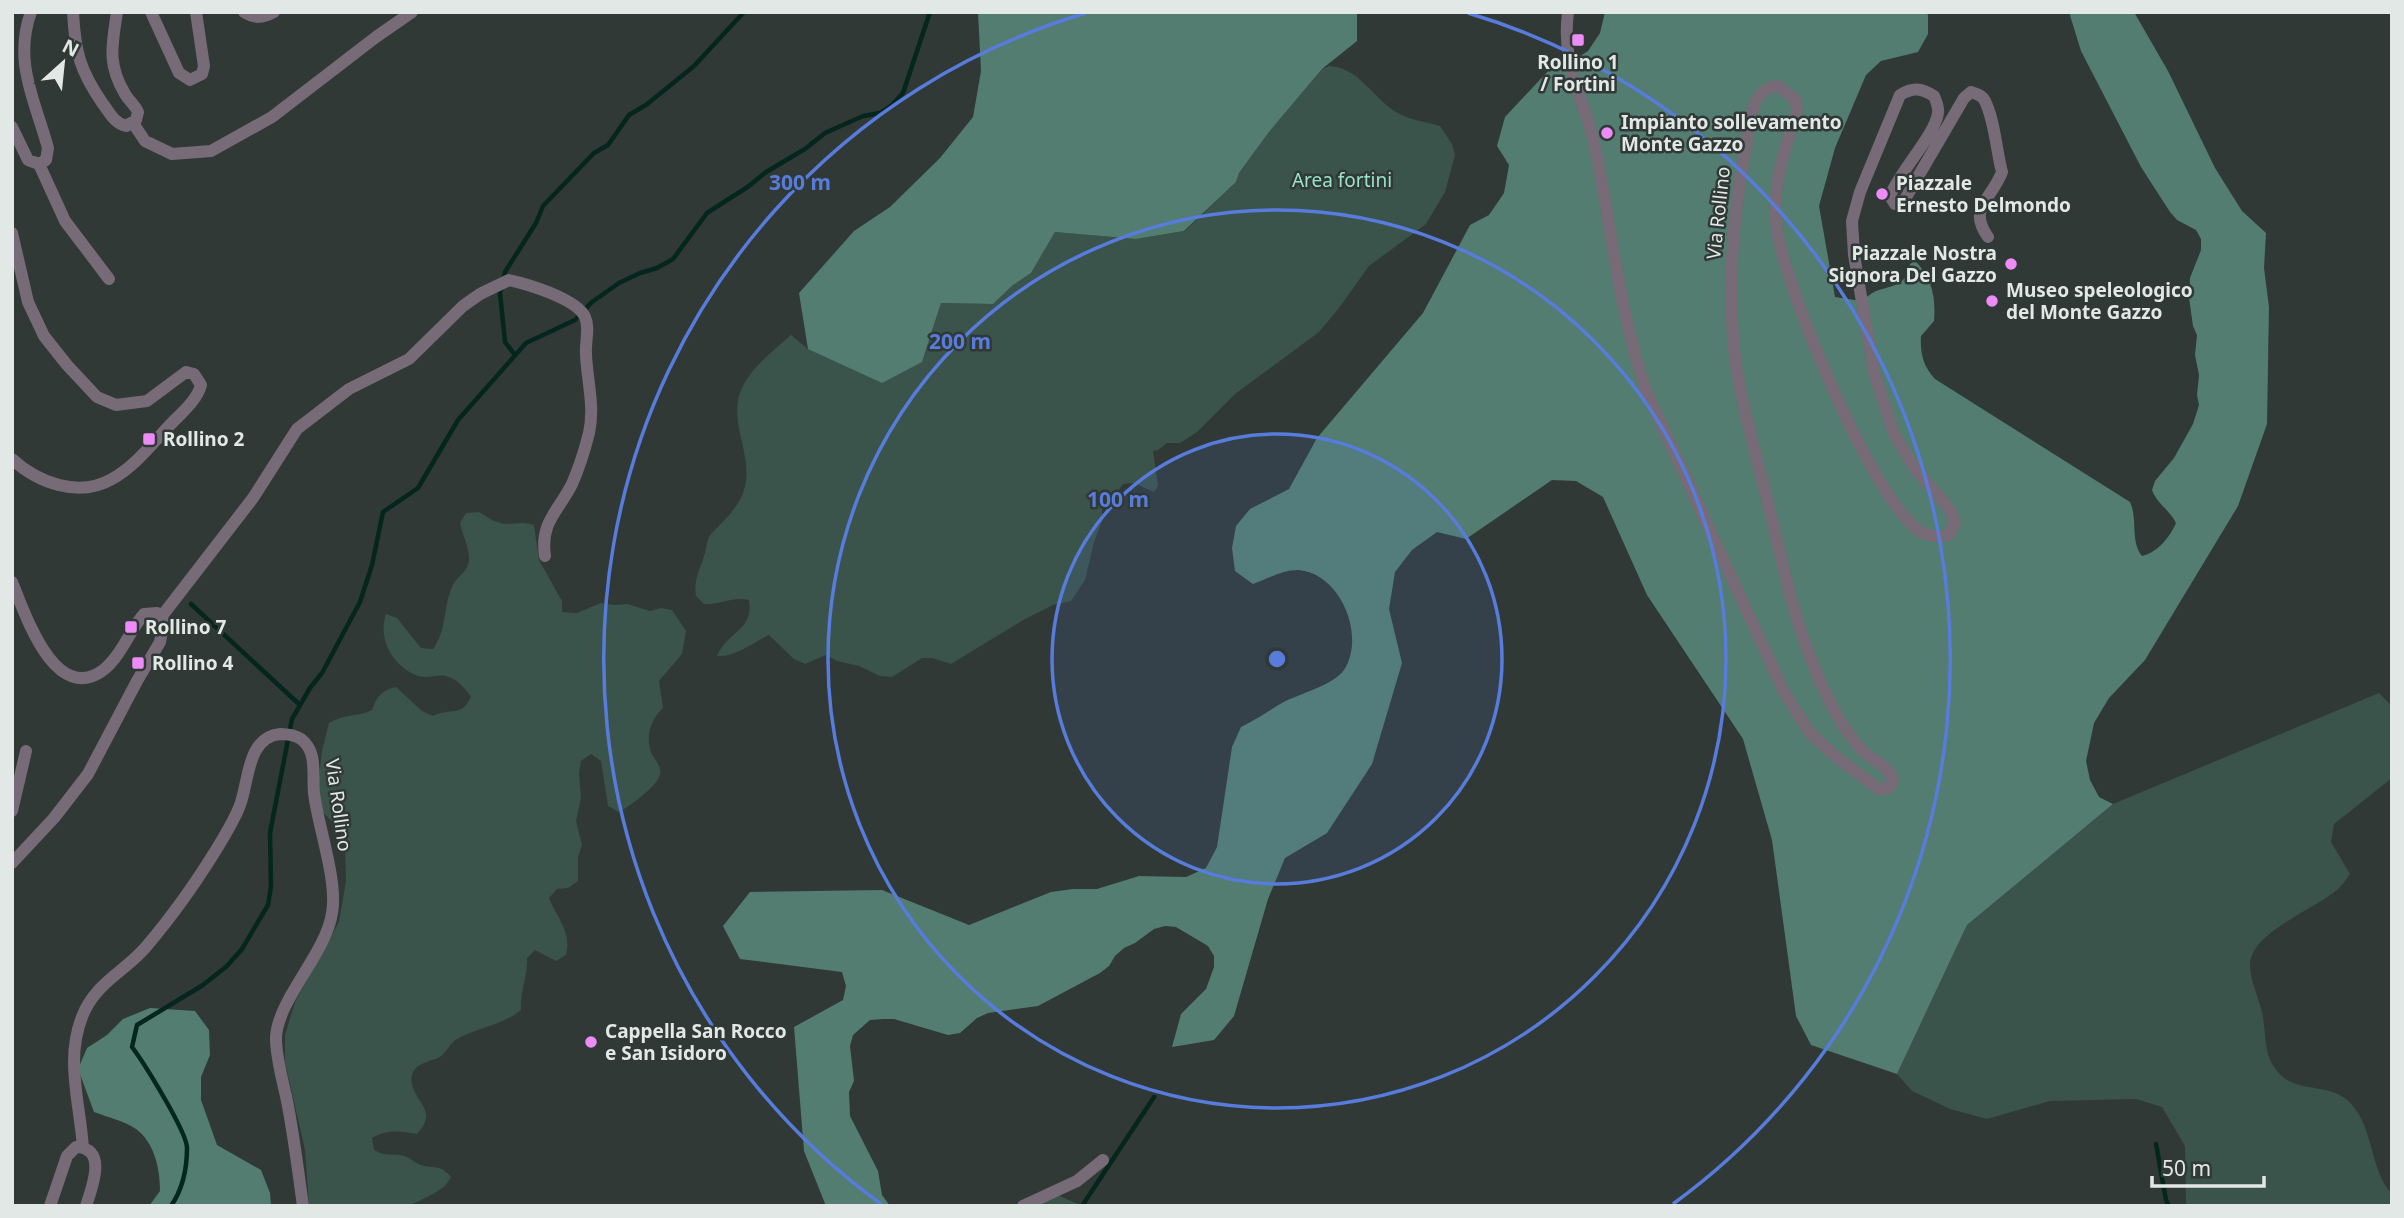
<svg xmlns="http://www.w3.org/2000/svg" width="2404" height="1218" viewBox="0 0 2404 1218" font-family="'Noto Sans',sans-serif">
<rect width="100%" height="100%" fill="#303936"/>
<path fill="#3a534b" d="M1329 66C1359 68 1371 95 1393 110 1407 120 1424 121 1440 126L1452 144 1455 155 1445 192 1426 224 1369 266 1339 308 1319 332 1235 394 1197 432 1180 443H1167L1158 450 1153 451 1158 486 1154 492 1134 483 1123 484 1116 494 1106 500 1102 509V521L1094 542 1085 580 1071 601 1053 605 1025 619 951 664 932 658H922L892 677 880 676 859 666 837 661 826 655 805 664 794 659 769 635C751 643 737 657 717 656 727 631 754 631 749 600 733 596 721 605 704 604L696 596C693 577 702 567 706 549 707 544 707 539 711 534 724 520 741 506 745 486 752 455 731 427 739 396 746 371 773 351 791 335L808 349 922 362 941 303 993 304 1013 285 1031 273 1055 232 1136 239 1185 231 1236 182 1239 173 1269 132 1322 69Z
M479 512C485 515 492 521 500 523 512 526 519 520 534 525L539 560 562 601V612L577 613 601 603 615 605 627 604 650 611 661 608 672 610 686 631 682 654 659 681 663 708C652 718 646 734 650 749 652 758 662 764 660 774 658 786 630 806 619 812L608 806 601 761 591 754 581 761 579 773 581 798 576 821 582 845 578 857V881L568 888 557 889 549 898C557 918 572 932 566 955L556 961 535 950 527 958C528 976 520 990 521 1010 503 1025 477 1028 457 1039 449 1044 446 1054 438 1058 428 1062 415 1064 412 1075 407 1099 442 1108 417 1134 400 1131 388 1129 372 1138L374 1150C388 1158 394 1152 407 1157 412 1159 416 1164 421 1165 436 1169 440 1164 451 1177L445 1186 435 1193 409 1206H309L305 1150 285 1062V1035L295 1002 339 922 346 881 345 843 342 832 321 810 318 785 322 751 329 723C343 714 358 717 372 710 377 696 382 690 396 687L422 711 433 716C451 707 461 718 471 697 465 688 457 679 446 676 437 674 427 679 418 676 394 667 377 640 386 614L397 618 421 648 433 649C447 630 443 607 452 587 456 576 468 573 469 560 470 548 462 535 460 523L466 513Z
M2379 693 2392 706V778L2334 824 2331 842 2350 874C2346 879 2342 886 2337 890 2315 909 2250 933 2250 965 2250 981 2260 1000 2263 1017 2266 1036 2264 1057 2278 1072 2295 1093 2326 1083 2346 1099 2375 1123 2368 1168 2392 1194V1206H2186L2185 1146 2162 1107 2136 1099 2050 1101 1987 1119 1950 1109 1912 1091 1897 1074 1967 925 2113 804Z
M1055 1194 1083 1206H1031Z"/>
<path fill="#527d70" d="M978 12H1357V41L1322 69 1269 132 1239 173 1236 182 1184 231 1136 239 1055 232 1031 273 1013 285 993 304 941 303 922 362 882 383 808 349 799 293 854 231 890 207 940 158 973 117 981 71Z
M1605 12H1926L1928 15V34L1918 52 1881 61 1866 75 1835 148 1819 206 1835 297 1861 301C1866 298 1871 293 1876 291 1894 285 1906 286 1910 264L1915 261C1932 277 1936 298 1934 321L1921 336C1920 353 1923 366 1935 379L2130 502C2138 519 2130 541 2142 556 2157 553 2170 537 2176 523 2170 510 2157 504 2152 490L2155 481 2174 458 2193 424 2199 405 2197 395 2199 375 2195 355 2197 335 2193 326 2189 298 2190 278 2201 250V239L2196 230 2177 220 2170 212 2141 167 2081 51 2069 12H2134L2168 71 2215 168 2242 211 2266 233 2264 268 2269 307 2267 424 2238 506 2145 660 2109 698 2094 723 2086 761 2090 780 2099 797 2113 804 1967 925 1897 1074 1811 1045 1796 1016 1772 840 1743 739 1647 595 1603 497 1576 481 1552 480 1466 539 1437 532 1412 550 1395 572 1389 609 1402 663 1372 764 1327 833 1285 858 1268 899 1234 1016 1214 1040 1172 1047 1181 1014 1206 989 1214 967V956L1208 946 1176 927 1165 926 1154 929 1135 943 1124 948 1115 956 1109 966 1100 973 1038 1006 988 1013 977 1018 960 1033 948 1035 894 1019H883L870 1020 853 1035 850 1046 854 1081 849 1092 850 1116 878 1171 882 1195 890 1206H826L804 1151 794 1027 843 1000 846 986 842 972 740 959 723 926 750 892 882 890 969 925 1051 892 1073 889H1097L1139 876 1186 877 1206 868 1217 847 1232 747 1241 727C1256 720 1268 711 1282 703 1298 694 1334 685 1344 670 1366 636 1341 574 1299 570 1285 569 1266 579 1253 584L1235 571 1232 548 1236 526 1250 509 1289 489 1317 438 1423 313 1470 225 1489 215 1504 193 1509 165 1497 146 1505 117 1550 69 1574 60 1588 51 1600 33Z
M150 1008 195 1011 209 1030 210 1055 201 1077V1100L217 1145 261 1170 270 1193 271 1206H149L160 1191C160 1170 155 1143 136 1129 125 1121 107 1117 94 1112L78 1069 87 1048 107 1035 123 1019Z"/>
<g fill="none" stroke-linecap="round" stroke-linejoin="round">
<path stroke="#05261d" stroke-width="4.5" d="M515 355 505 342 500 293 505 272 536 223 543 206 594 153 608 145 629 115 646 105 694 66 744 12
M191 604 300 705
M2156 1144 2166 1200 2169 1206
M171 1206C182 1190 187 1168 187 1148 187 1132 144 1063 132 1047L137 1025 203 985 227 966 242 949 268 905 271 886 270 833 292 719 310 688 322 673 360 602 372 565 383 512 418 488 458 420 526 343 575 320 592 302 619 283 640 273 657 268 673 259 707 213 749 186 766 172 805 149 825 133 863 116 880 113 892 105 903 93 930 12
M1082 1206 1154 1097"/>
<path stroke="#766b77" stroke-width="12" d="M73 12C75 52 80 71 103 104 110 113 114 123 126 126L136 120 138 112C135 105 129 101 125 94 107 64 112 45 117 12
M151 12 179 73 190 80 202 74 204 66 196 12
M244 12C255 19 263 18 274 12
M1568 12C1561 68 1584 97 1595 147 1612 229 1619 314 1647 393L1784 692 1809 732 1835 756 1880 790 1889 788 1893 779C1886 764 1874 762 1863 751 1841 729 1822 688 1811 659 1792 612 1782 560 1770 511 1759 465 1745 419 1737 372 1726 297 1732 220 1746 145 1750 124 1751 87 1778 86L1795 99 1797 111C1784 151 1771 188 1777 230 1785 287 1875 508 1923 533 1932 537 1940 537 1949 535L1955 523 1950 510 1915 469 1893 432 1874 372 1854 255 1852 221 1860 192 1900 95C1913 87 1921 88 1934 96 1936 101 1939 107 1938 113 1935 135 1900 171 1890 196L1895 204 1905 199 1964 98 1971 92C1977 94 1982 95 1985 101 1995 122 1996 149 2002 172 1992 199 1967 208 1988 237
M133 123 145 141 172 154 211 151 272 117 376 37 412 12
M12 127 28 160 39 164 46 160 48 148C35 100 13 62 31 12
M39 164 65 221 109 279
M12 233 28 302 44 336 67 365 97 397 116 405 147 401 186 372 194 374 201 385C197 401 179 415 168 427 151 445 134 467 112 479 79 498 38 483 12 459
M12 582C25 613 54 704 102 671 121 657 129 631 144 614L157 613 164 621 160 642 137 681 88 774 54 818 12 863
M162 616 253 498 297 429 349 389 409 359 463 306 480 294 509 280C528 284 577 299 585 317 590 328 585 342 586 354 587 381 595 406 589 433 585 449 579 468 572 484 558 512 540 522 545 556
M12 811 26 751
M83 1148C80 1103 65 1060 82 1017 95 983 123 973 145 948 175 913 202 874 225 835 231 824 238 813 241 802 249 778 248 737 280 734 287 734 295 735 301 739 318 752 312 774 314 793 318 827 338 881 332 913 326 954 277 1000 276 1038 276 1059 283 1081 287 1101 294 1136 298 1171 303 1206
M50 1206 67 1156 76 1147C108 1148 92 1187 86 1206
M1023 1206 1077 1181 1103 1160"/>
</g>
<circle cx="1277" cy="659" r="225" fill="#587cdc" fill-opacity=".12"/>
<g fill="none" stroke="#587cdc" stroke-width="3.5">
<circle cx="1277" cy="659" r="225"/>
<circle cx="1277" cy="659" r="449"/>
<path d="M881 1204A674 674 0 0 1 1086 13M1468 13A674 674 0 0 1 1673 1204"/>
</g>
<g fill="#ed8cf9" stroke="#303936" stroke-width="2.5">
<rect x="1571" y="33" width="14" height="14" rx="3.5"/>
<circle cx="1607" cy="133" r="7"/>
<circle cx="1882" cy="194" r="7"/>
<circle cx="2011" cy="264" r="7"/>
<circle cx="1992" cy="301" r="7"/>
<rect x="142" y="432" width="14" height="14" rx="3.5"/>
<rect x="124" y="620" width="14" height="14" rx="3.5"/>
<rect x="131" y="656" width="14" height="14" rx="3.5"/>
<circle cx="591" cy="1042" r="7"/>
</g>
<g text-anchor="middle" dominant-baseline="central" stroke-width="5" stroke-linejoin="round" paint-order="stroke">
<g font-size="19" font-weight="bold" fill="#e2e8e6" stroke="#303936" text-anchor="start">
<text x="1578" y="62" text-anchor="middle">Rollino 1<tspan x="1578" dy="22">/ Fortini</tspan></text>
<text x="1621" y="122">Impianto sollevamento<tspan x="1621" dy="22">Monte Gazzo</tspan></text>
<text x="1896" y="183">Piazzale<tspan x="1896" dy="22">Ernesto Delmondo</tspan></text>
<text x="1997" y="253" text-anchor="end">Piazzale Nostra<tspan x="1997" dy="22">Signora Del Gazzo</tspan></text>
<text x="2006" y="290">Museo speleologico<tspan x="2006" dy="22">del Monte Gazzo</tspan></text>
<text x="163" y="439">Rollino 2</text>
<text x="145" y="627">Rollino 7</text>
<text x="152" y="663">Rollino 4</text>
<text x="605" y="1031">Cappella San Rocco<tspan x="605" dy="22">e San Isidoro</tspan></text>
</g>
<g font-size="19" fill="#96e2ca" stroke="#303936">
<text x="1342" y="180">Area fortini</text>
</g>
<g font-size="19" fill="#e2e8e6" stroke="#303936">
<text transform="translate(1718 213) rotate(-84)">Via Rollino</text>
<text transform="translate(339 805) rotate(82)">Via Rollino</text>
</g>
</g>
<circle cx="1277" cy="659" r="10" fill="#587cdc" stroke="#303936" stroke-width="3.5"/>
<g font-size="21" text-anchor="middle" font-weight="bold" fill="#587cdc" stroke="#303936" stroke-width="5" stroke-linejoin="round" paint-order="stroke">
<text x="800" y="190">300 m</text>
<text x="960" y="349">200 m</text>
<text x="1118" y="507">100 m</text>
</g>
<rect width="2404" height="1218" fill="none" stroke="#e2e8e6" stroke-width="28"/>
<g transform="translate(63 63) rotate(27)" stroke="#303936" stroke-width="5" paint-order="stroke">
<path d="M0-5L12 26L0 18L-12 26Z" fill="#e2e8e6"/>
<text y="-10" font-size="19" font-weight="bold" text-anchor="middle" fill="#e2e8e6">N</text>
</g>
<path d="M2152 1176v10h112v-10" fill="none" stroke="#e2e8e6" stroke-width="3.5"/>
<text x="2162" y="1176" font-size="21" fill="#e2e8e6" stroke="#303936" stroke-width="5" paint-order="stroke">50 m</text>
</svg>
